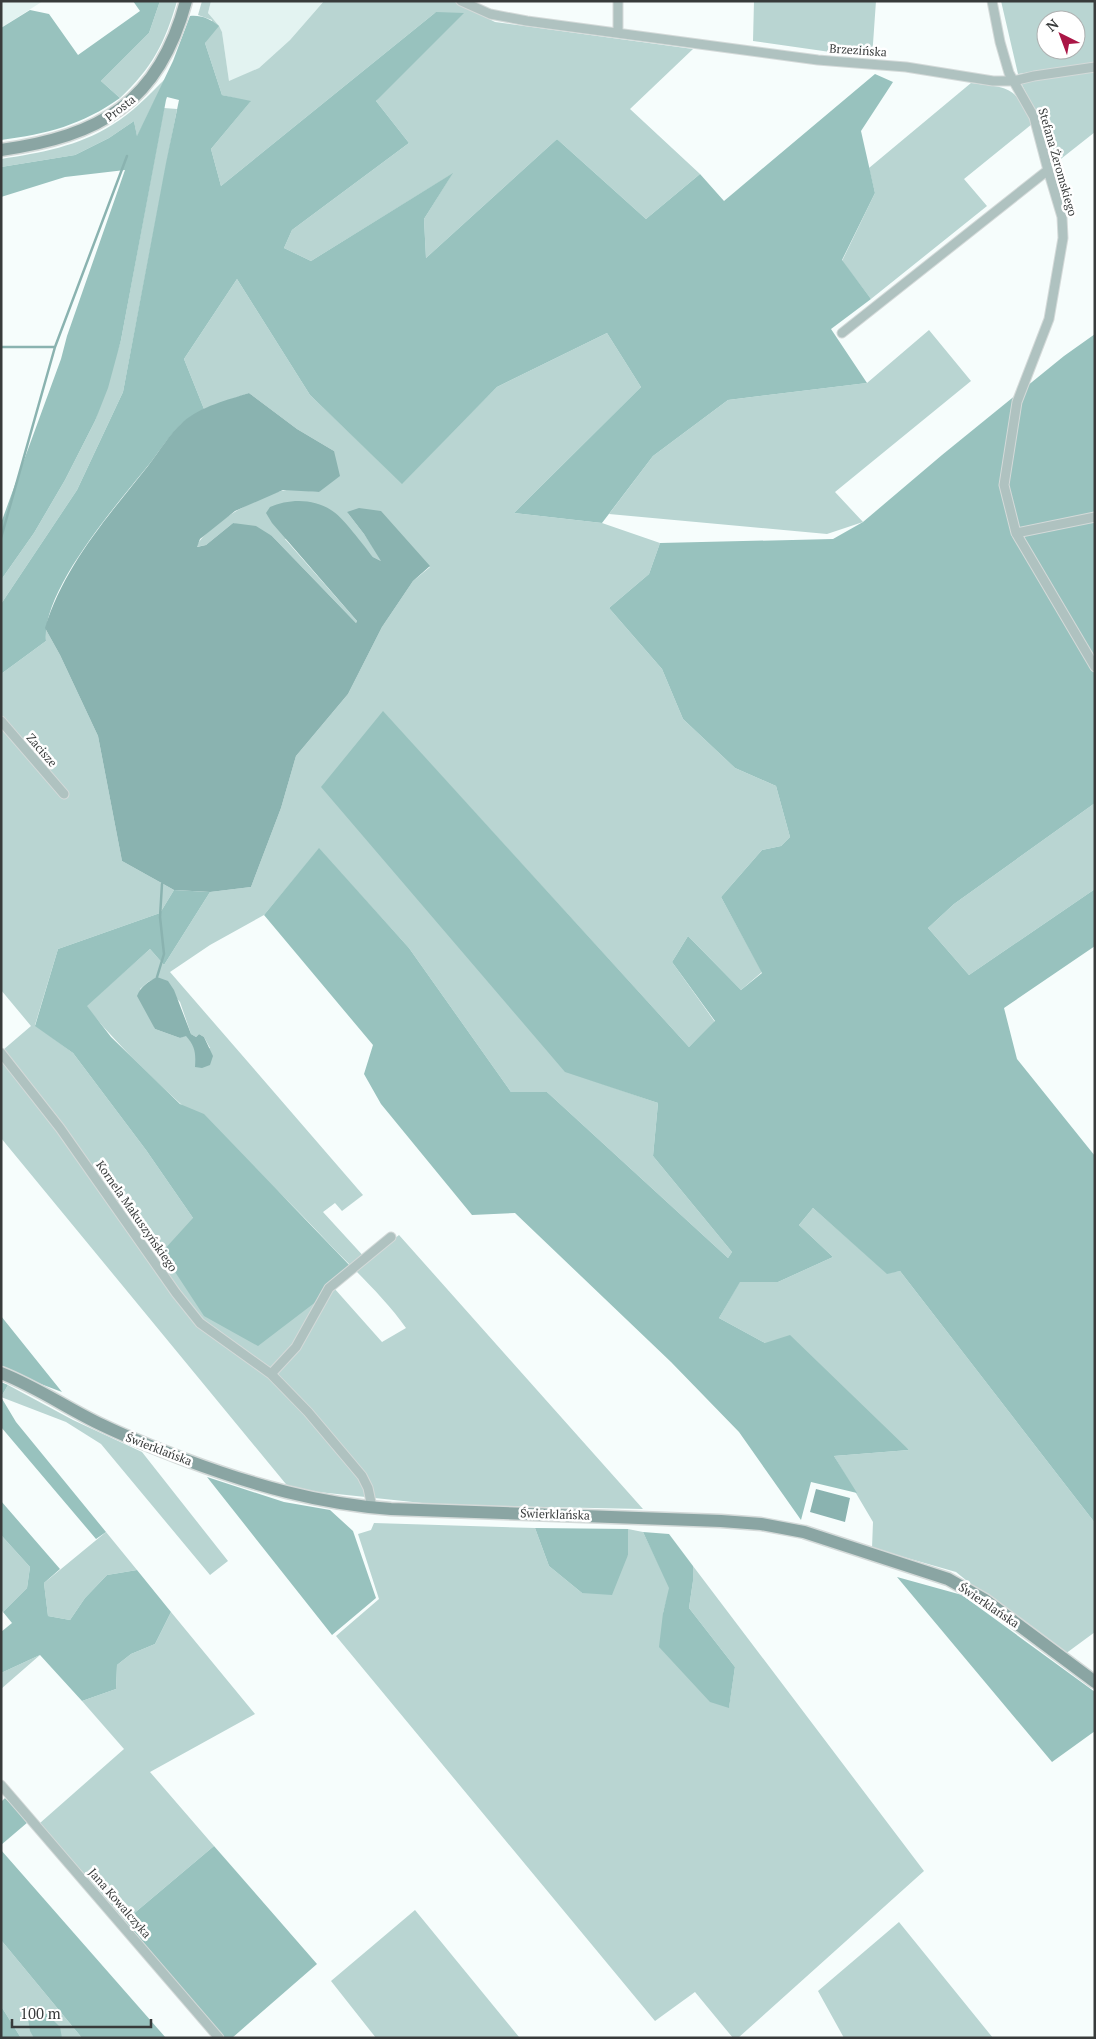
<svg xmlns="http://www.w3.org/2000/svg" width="1096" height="2039" viewBox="0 0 1096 2039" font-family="'PT Serif',serif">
<rect width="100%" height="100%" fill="#f6fdfc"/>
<path fill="#e3f3f1" d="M1 1H43L1 28Z
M211 1H324L290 40 259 68 229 82 222 32 208 13Z"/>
<path fill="#b9d5d2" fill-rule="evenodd" d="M160 1H177C165 43 152 68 120 98L101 81 149 33Z
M202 1H211L208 13 219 26 222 32 229 81 259 68 290 40 324 1H453L495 22 693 49 630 109 700 174 646 219 557 139 426 258 424 219 452 174 311 261 284 248 292 230 409 143 376 101 436 12 221 186 211 149 250 102 222 95 205 43 212 20 198 15Z
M754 1H876L872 58 753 41Z
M1001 1H1095V63L1018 74ZM1046 20H1076V50H1046Z
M1095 70V132L1057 162 1043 116 1039 118 1021 83Z
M165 79 137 137 134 121 109 138 75 155 1 167V159C40 153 79 146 112 125 132 113 149 95 165 79Z
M971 83C1011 88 1015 86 1032 124L964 179 987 206 871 299 842 261 875 193 869 168Z
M164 108 177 109 123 392 77 490 1 604V580L34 533 65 480 95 421 121 340Z
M237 279 310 395 402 483 497 387 607 333 641 387 514 513 602 523 660 543 649 574 609 608 662 669 683 719 735 768 776 786 790 837 781 846 762 850 721 897 762 972 741 990 688 936 672 962 715 1022 689 1047 383 712 565 1071 658 1103 653 1156 732 1252 728 1258 547 1092H511L409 948 319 849 264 915 210 945 170 972 363 1195 342 1211 335 1203 323 1212 367 1260 399 1235 643 1509 441 1505 290 1489 1 1138V1048L3 1050 31 1026 1 990V674L46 641 45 628 60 655 98 736 122 861 174 890 160 913 58 949 35 1025 73 1053 146 1150 193 1218 334 1288 382 1342 406 1328C388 1302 360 1275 337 1252 316 1230 294 1206 271 1185 208 1127 140 1073 86 1006L150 949 164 965 210 892 251 887 281 808 296 756 348 694 382 627 413 581 430 567 347 512 364 534 383 562 373 557 339 517 285 539 357 621 356 623 272 536 233 523 206 545 196 547C208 523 256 498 281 491 292 488 308 491 319 492L334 451 297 429 249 393 204 409 184 359ZM157 978 180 1002 191 1034 196 1037 199 1034 204 1037 210 1048 196 1052 193 1044 186 1035 180 1038 155 1029 140 989 148 982Z
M929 330 971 381 835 492 863 522 827 534 609 514 653 456 728 400 867 383Z
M1095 803V889L969 975 928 928 954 904Z
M813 1208 887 1273 900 1271 1095 1523V1632L1061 1657 956 1572 872 1548 873 1522 834 1456 909 1450 765 1343 719 1318 740 1281 778 1282 833 1257 799 1225Z
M8 1385 73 1420 142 1452 228 1561 210 1575 101 1444 66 1422 1 1397Z
M374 1523 535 1528 549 1566 582 1593 628 1555V1529L643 1532 670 1588 663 1613 729 1707 735 1667 689 1608 693 1581V1566L924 1871 738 2038H733L695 1992 655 2021 336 1636 379 1599 358 1534 371 1530Z
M106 1532 137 1570 107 1575 85 1598 70 1620 48 1616 44 1583Z
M1 1535 30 1567 27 1588 3 1612 1 1610Z
M171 1612 255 1714 150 1772 214 1846 125 1921 40 1823 124 1749 82 1701 116 1689 117 1665 131 1654 155 1644Z
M40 1655 1 1689V1673Z
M415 1910 519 2037 517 2038H376L331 1981Z
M899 1922 993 2038H844L818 1991Z
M1 1940 82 2038H21L1 2006Z"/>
<path fill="#98c2be" d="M133 1H160L149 33 101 81 120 98C82 125 47 134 1 140V28L30 10 49 14 78 55 140 11Z
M436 12 464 13 376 101 409 143 292 230 284 248 311 261 453 173 424 219 426 258 557 139 646 219 700 174 724 201 875 74 893 82 861 131 875 193 842 260 871 299 831 329 867 383 728 400 653 456 602 523 514 513 641 387 607 333 497 387 402 484 310 395 237 279 184 359 204 409C198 413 191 416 185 421 173 430 160 450 151 462 119 502 41 590 46 641L1 674V604L77 490 123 392 166 163 179 100 167 97 166 100 121 340 108 388 95 421 65 480 34 533 1 580V523L61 359 67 336 125 170 65 177 1 197V167L75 155 109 138 134 121 137 136 173 61 190 16C202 15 210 19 219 26L205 43 222 95 251 101 211 149 221 186Z
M1095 334V803L954 904 928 928 969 975 1095 889V946L1004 1008 1017 1059 1095 1156V1523L900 1271 887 1274 813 1208 799 1225 833 1257 778 1282H740L719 1318 765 1343 790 1335 909 1450 834 1456 857 1493 811 1482 801 1520 739 1432 671 1362 515 1213 472 1215 381 1104 364 1074 373 1045 264 915 319 848 409 948 511 1092H547L728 1258 732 1252 653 1156 658 1103 565 1072 321 787 383 711 689 1047 715 1021 672 962 688 936 741 990 762 973 721 897 762 850 781 846 790 837 776 786 735 768 683 719 662 669 609 608 649 574 660 543 833 539 863 522 942 455 1064 356Z
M174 890 210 892 164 965 150 949 87 1006 111 1037 180 1104 204 1114 354 1270 334 1288 258 1346 204 1316 162 1252 193 1218 146 1150 73 1053 35 1026 58 949 160 913Z
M1 1316 62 1392 1 1369Z
M1 1382 8 1385 1 1397 16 1422 106 1532 96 1539 1 1427Z
M207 1477 284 1502 330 1510 353 1531 376 1598 332 1635Z
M1 1501 60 1569 44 1583 48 1616 70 1620 85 1598 107 1575 137 1570 171 1612 155 1644 131 1654 117 1665 116 1689 82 1701 40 1655 1 1673V1632L12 1623 3 1612 27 1588 30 1567 1 1535Z
M535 1528 628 1529V1555L612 1595 582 1593 549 1566Z
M643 1532 669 1534 693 1566V1581L689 1608 735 1667 729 1708 710 1702 659 1647 663 1613 669 1588Z
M897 1577 962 1595 1095 1692V1731L1052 1762Z
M5 1798 28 1822 1 1845V1802Z
M214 1846 317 1964 232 2038H224L125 1921Z
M1 1850 166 2038H82L1 1940Z
M1 2006 21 2038H1Z
M41 2008 60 2027 62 2038H34L30 2031 27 2012Z"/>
<path fill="#8ab3b0" d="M249 393 297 429 334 451 340 476 319 492 283 490 235 511 200 539 197 547 206 545 233 523 256 526 272 536 356 623 357 621 272 523 266 513 270 507C288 499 313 498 331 510 342 516 364 546 373 557L381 561 364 534 347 512 359 508 381 511 430 566 413 581 382 627 348 694 296 756 281 808 251 887 210 892 174 890 122 861 98 736 60 655 45 628C64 566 108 516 148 466 159 452 170 433 183 422 201 406 228 400 249 393Z
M157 977 168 981 174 990 191 1034 196 1037 199 1034 204 1037 213 1056 210 1065 202 1068 195 1067C196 1053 195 1046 186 1036L180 1038 155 1029 137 996C141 986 148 982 157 977Z
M816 1489 850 1498 845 1522 810 1512Z"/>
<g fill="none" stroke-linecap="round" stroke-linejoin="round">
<path stroke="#8ab3b0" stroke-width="2.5" d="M1 347H55
M1 538 55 347 127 156
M157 977 164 954 160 917 162 884"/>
<g stroke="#d4dad9" stroke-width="11">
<path id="street" d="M461 1 490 14 527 21 818 60 906 67 993 81H1013L1034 76 1095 67
M992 1 1000 42 1009 73 1034 117 1048 170 1062 217 1063 238 1049 319 1017 402 1004 485 1016 533 1095 667
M618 33V1
M842 333 1048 170
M1016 533 1095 517
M1 721 64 794
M1 1053 60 1128 176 1293 200 1323 271 1374 308 1412 362 1476 368 1488 372 1507
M271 1374 296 1347 329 1288 391 1237
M1 1785 219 2038"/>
</g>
<g stroke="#d4dad9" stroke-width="15">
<path id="secondary" d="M1 150C100 136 159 103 186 1
M1 1373C37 1387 68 1409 102 1425 129 1438 157 1449 186 1460 253 1485 319 1504 391 1509L721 1521 761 1524 804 1532 948 1579 985 1600 1095 1682"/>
</g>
<use href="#street" stroke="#afc2c0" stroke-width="9"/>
<use href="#secondary" stroke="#8aa5a3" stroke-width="12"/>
</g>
<g text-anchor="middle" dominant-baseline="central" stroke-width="5" stroke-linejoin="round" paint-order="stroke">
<g font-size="12" fill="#383b3b" stroke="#fff">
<text transform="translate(858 50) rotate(4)">Brzezińska</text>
<text transform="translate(120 108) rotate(-38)">Prosta</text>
<text transform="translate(1058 162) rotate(74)">Stefana Żeromskiego</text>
<text transform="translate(42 750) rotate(49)">Zacisze</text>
<text transform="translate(137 1216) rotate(55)">Kornela Makuszyńskiego</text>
<text transform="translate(159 1449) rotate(21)">Świerklańska</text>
<text transform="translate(555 1514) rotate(2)">Świerklańska</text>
<text transform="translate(989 1605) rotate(34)">Świerklańska</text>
<text transform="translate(120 1903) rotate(49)">Jana Kowalczyka</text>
</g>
</g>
<rect width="1096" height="2039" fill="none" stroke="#383b3b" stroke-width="5"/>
<g transform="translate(1061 35) rotate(318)"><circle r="24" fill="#ffffff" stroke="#afb1b1"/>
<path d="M0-4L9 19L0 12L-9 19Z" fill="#aa1646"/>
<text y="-8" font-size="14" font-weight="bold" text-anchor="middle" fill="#383b3b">N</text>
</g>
<path d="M12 2019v8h139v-8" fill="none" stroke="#383b3b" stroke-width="2.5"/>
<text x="20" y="2019" font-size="15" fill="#383b3b" stroke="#ffffff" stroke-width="4" paint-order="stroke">100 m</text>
</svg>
